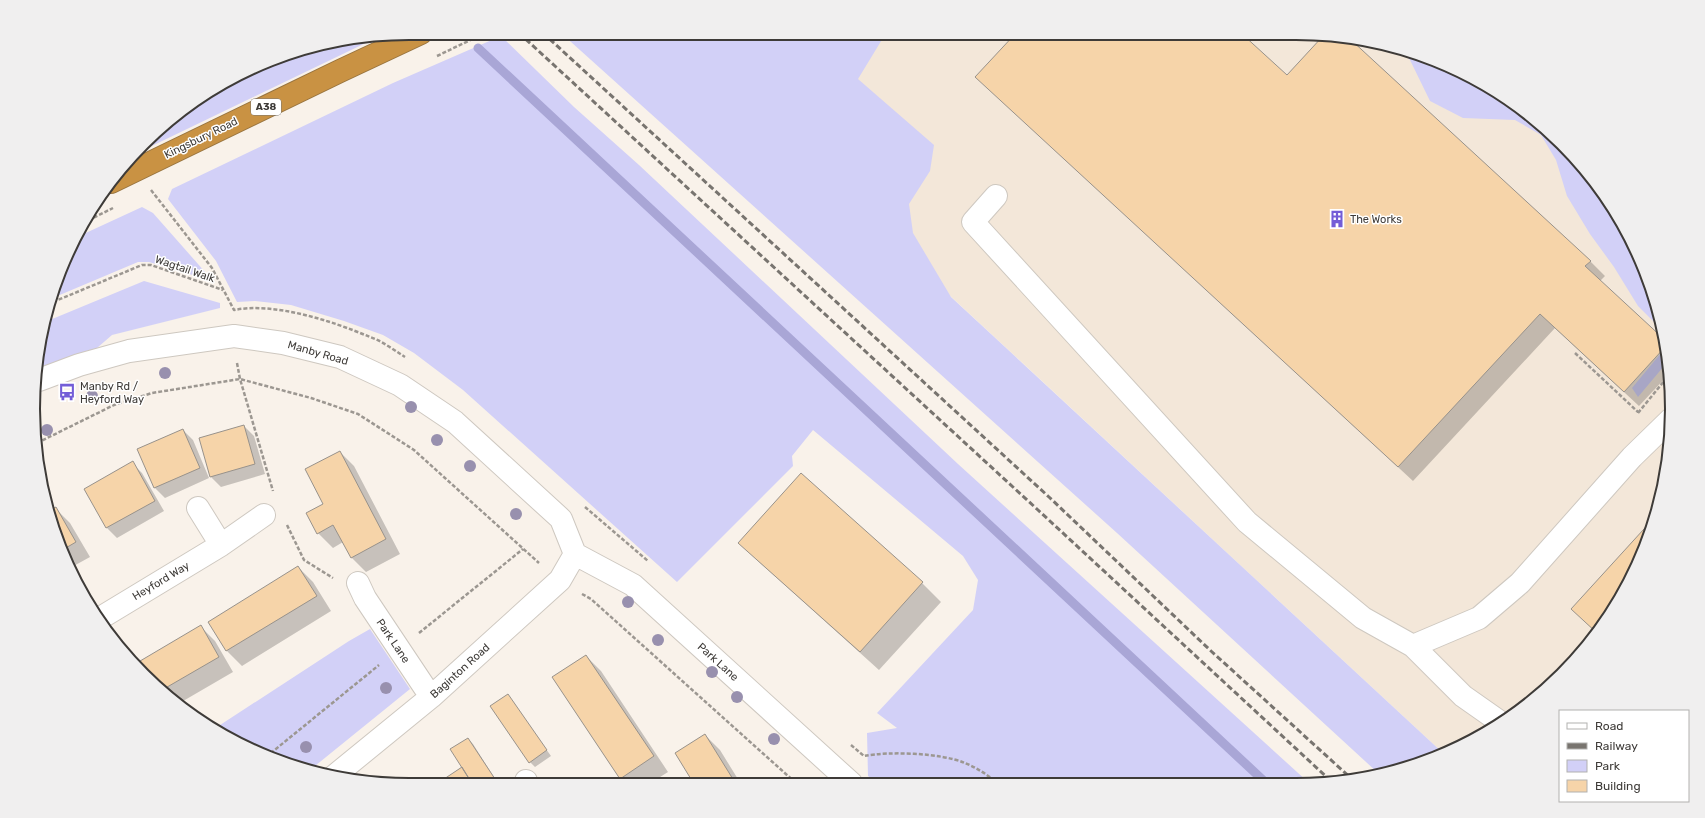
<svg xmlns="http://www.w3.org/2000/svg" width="1705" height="818" viewBox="0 0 1705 818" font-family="Rubik,sans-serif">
<rect width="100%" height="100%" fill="#f9f2ea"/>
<path fill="#f3e7d9" d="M806 33H1296L1370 40 1440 62 1505 97 1562 143 1609 200 1643 265 1665 336 1672 409 1665 483 1643 553 1594 638 1525 707 1444 754 889 239Z"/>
<path fill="#d2d0f7" d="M561 33H886L858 79 934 145 930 171 909 204 913 233 951 297 1444 754 1378 773 1117 533Z
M501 36 574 107 639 165 958 464 1308 782 877 783 868 776 867 733 897 728 877 713 973 610 978 580 963 556 813 430 792 456 793 466 677 582 463 390 414 353 383 335 344 321 291 305 255 301 237 302 216 261 168 199 172 189 393 83Z
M374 39 131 156 180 111 288 53Z
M1399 49 1440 62 1505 96 1562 143 1609 200 1643 265 1663 331 1638 306 1614 267 1590 234 1567 196 1556 160 1541 135 1515 120 1463 118 1430 101 1410 60Z
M142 207 153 213 213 281 149 262H138L55 297 77 237Z
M144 281 220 303V308L112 335 97 348 39 375 40 335 45 322Z
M1666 347 1667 360 1664 366 1638 397 1632 388Z
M370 629 410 689 310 770 265 756 214 729 349 641Z"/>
<path fill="#0003" d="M1325 36 1348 38 1590 261 1605 276 1600 281 1665 342 1669 374 1639 406 1555 328 1413 481 976 77H1287Z
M244 426 254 436 265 474 221 487 211 477Z
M183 430 193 440 209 478 165 498 155 488Z
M340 452 354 466 400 554 366 572 351 557 343 542 333 548 318 533Z
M132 463 142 473 164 511 117 538 107 528 85 489Z
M55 508 70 523 90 557 70 568 52 510Z
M1653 520 1643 553 1597 633 1572 609Z
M739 543 922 583 941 602 879 670 758 561Z
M298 567 313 582 331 611 242 666 227 651 209 622Z
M200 626 215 641 233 672 178 704 143 675Z
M586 656 601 671 668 772 649 784H627L621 778Z
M508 696 551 756 535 767 530 762Z
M705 735 720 750 741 784H696L676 753Z
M468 739 473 744 499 785H437L463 767Z"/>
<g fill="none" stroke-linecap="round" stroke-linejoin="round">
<path stroke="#a9a6d6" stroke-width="9" d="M478 48 1265 782"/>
</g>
<path fill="#f6d4a9" stroke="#98928b" d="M1016 33H1241L1287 75 1323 36 1349 38 1591 261 1585 266 1665 340 1666 346 1624 392 1540 314 1398 467 975 77Z
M244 425 255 464 210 477 199 438Z
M183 429 200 468 154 488 137 449Z
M340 451 386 539 351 558 333 525 317 534 306 513 323 504 305 469Z
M133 461 155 501 106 528 84 489Z
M801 473 923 582 860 652 738 543Z
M56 507 76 542 64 549 52 509Z
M1654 518 1643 553 1597 633 1571 609Z
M298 566 317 596 226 651 208 622Z
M201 625 219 657 162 690 143 675 135 664Z
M586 655 654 756 620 779 552 677Z
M508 694 547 750 529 763 490 706Z
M705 734 736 784H694L675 753Z
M468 738 497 782 493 785H473L450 749Z
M462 767 473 785H435Z"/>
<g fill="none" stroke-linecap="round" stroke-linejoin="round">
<g stroke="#cec8c0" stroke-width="24">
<path id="minor" d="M996 196 973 222 1247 522 1363 618 1413 646 1463 696 1500 722
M39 380 79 365 129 351 234 336 283 343 340 357 400 385 455 422 561 519 575 554
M198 508 221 545
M575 554 633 585 851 783
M358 583 365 598 431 697
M102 617 221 545 264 515
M1413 646 1479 618 1520 583 1632 457 1671 419
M333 777 431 697 560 580 575 554
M526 781 527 785"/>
</g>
<g stroke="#98743f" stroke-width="24">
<path id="highway" d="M111 182 340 71 421 33"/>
</g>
<path stroke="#9c9791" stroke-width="2.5" stroke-dasharray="4 2" stroke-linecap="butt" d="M437 56 485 33
M151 190 212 268 234 310C275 302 332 321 370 337 382 341 394 350 405 357
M83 223 113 208
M53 302 142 265H151L223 290
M1575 353 1638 412
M237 363 240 379 273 491
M1638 413 1669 375
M37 443 114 405 152 393 240 379 311 398 358 414 414 450 539 563
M585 507 648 561
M287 525 304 560 333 578
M582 594 591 599 797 784
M419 633 523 549
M851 745 864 756C890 751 941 753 965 763 977 768 988 775 997 783
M266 757 379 665"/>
<use href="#minor" stroke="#fff" stroke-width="22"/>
<use href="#highway" stroke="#c99243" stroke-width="22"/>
<path stroke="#78746f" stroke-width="3" stroke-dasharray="6 3" stroke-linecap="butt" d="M519 33 1038 510 1332 782
M543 33 1049 497 1211 651 1353 780"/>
</g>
<g fill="#9890ae">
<circle cx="165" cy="373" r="6"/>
<circle cx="92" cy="396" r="6"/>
<circle cx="411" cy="407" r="6"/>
<circle cx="47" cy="430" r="6"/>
<circle cx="437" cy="440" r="6"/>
<circle cx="470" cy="466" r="6"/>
<circle cx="516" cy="514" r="6"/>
<circle cx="628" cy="602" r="6"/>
<circle cx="658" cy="640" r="6"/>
<circle cx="712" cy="672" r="6"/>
<circle cx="386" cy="688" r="6"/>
<circle cx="737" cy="697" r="6"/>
<circle cx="774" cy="739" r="6"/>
<circle cx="306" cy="747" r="6"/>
</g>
<defs>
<g id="building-bare" transform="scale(1.38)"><path d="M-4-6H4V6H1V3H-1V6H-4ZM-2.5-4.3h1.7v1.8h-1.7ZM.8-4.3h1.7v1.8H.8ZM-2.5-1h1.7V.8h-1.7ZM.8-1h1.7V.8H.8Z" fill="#735dd7" stroke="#fff" stroke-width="2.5" paint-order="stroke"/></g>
<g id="bus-bare" transform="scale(1.38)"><path d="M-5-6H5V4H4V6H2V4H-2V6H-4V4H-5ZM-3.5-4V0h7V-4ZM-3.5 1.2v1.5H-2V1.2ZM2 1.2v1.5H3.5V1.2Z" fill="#735dd7" stroke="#fff" stroke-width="2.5" paint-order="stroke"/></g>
</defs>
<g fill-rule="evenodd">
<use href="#building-bare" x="1337" y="219"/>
<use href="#bus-bare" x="67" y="392"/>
</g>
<g text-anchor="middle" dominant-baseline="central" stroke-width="3" stroke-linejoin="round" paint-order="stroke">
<rect fill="#fff" stroke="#787674" stroke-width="1" x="251" y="99" width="30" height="16" rx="3"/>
<g font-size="10" font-weight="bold" fill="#3e3b38">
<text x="266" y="107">A38</text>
</g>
<g font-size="11" fill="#3e3b38" stroke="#fff">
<text transform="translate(201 138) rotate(-26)">Kingsbury Road</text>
<text transform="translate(185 269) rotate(19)">Wagtail Walk</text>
<text transform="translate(318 353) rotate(16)">Manby Road</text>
<text transform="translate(161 581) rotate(-31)">Heyford Way</text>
<text transform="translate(393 641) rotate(56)">Park Lane</text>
<text transform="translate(718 662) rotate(42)">Park Lane</text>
<text transform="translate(460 671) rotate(-42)">Baginton Road</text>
</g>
<g font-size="11" fill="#3e3b38" stroke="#fff" text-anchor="start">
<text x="1350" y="219">The Works</text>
<text x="80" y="386">Manby Rd /<tspan x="80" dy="13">Heyford Way</tspan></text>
</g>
</g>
<path d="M0 0H1705V818H0ZM409 40H1296A369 369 0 0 1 1665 409V409A369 369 0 0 1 1296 778H409A369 369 0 0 1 40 409V409A369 369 0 0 1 409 40Z" fill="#f0efef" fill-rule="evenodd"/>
<path fill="none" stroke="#3e3b38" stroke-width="2" d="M409 40H1296A369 369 0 0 1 1665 409V409A369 369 0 0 1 1296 778H409A369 369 0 0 1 40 409V409A369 369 0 0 1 409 40Z"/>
<rect x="1559" y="710" width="130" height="92" fill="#ffffff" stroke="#b2b1af"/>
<rect x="1567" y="723" width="20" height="6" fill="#ffffff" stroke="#b2b1af"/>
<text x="1595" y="730" font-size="12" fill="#3e3b38">Road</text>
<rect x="1567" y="743" width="20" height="6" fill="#78746f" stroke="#b2b1af"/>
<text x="1595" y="750" font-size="12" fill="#3e3b38">Railway</text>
<rect x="1567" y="760" width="20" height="12" fill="#d2d0f7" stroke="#b2b1af"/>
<text x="1595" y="770" font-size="12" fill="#3e3b38">Park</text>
<rect x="1567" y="780" width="20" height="12" fill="#f6d4a9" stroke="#b2b1af"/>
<text x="1595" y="790" font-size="12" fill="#3e3b38">Building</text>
</svg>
